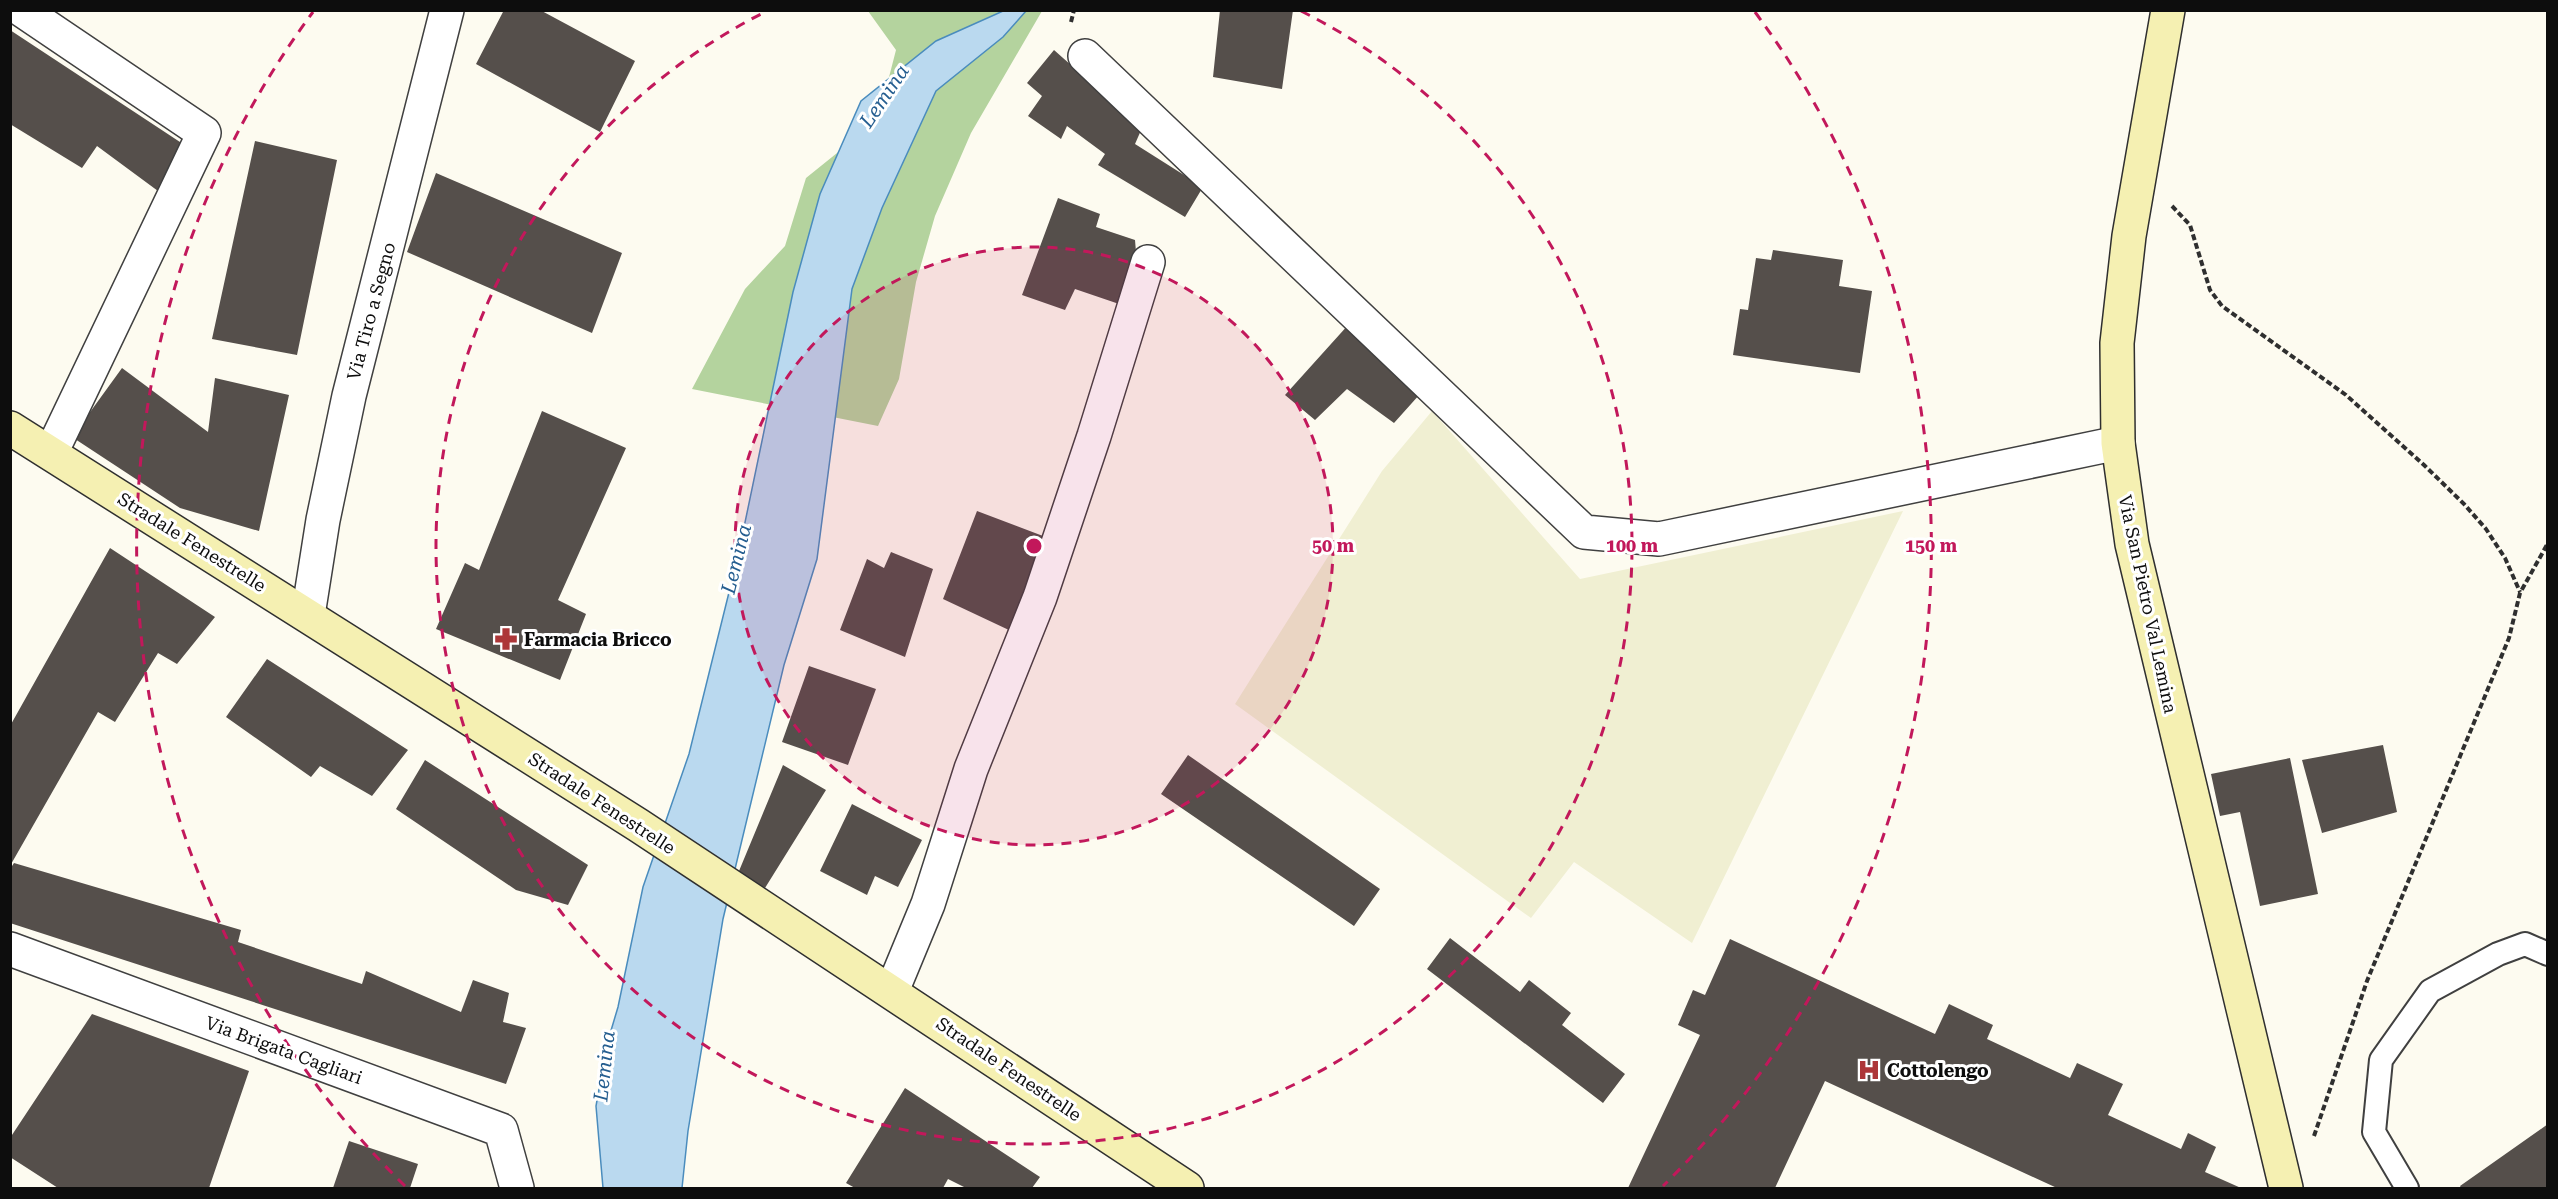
<svg xmlns="http://www.w3.org/2000/svg" width="2558" height="1199" viewBox="0 0 2558 1199" font-family="'Roboto Serif',serif">
<rect width="100%" height="100%" fill="#fdfbf0"/>
<path fill="#f0efd2" d="M1432 411 1580 579 1903 511 1692 943 1574 862 1531 918 1235 704 1382 471Z"/>
<path fill="#b4d39e" d="M868 11H1042L971 133 935 216 916 282 899 379 878 426 692 389 745 289 785 246 806 178 842 149 880 112 896 50Z"/>
<path fill="#bad9ef" stroke="#4a8cbd" stroke-width="1.5" d="M1003 11H1026L1003 37 936 91 882 208 852 289 817 559 784 665 723 919 688 1131 682 1188H603L596 1106 607 1044 618 1007 643 887 689 754 738 556 793 292 820 194 861 101 936 41Z"/>
<path fill="#554f4b" d="M504 10H540L635 61 600 132 476 64Z
M1220 10H1293L1282 89 1213 77Z
M10 30 183 144 158 191 97 146 82 168 10 124Z
M1054 50 1142 128 1135 144 1203 187 1185 217 1098 165 1105 154 1067 126 1061 139 1028 116 1042 96 1027 83Z
M255 141 337 160 297 355 212 339Z
M436 173 622 253 592 333 407 252Z
M1058 198 1100 214 1096 227 1135 240 1137 264 1122 305 1075 289 1065 310 1022 295Z
M1773 250 1843 260 1839 286 1872 291 1860 373 1733 355 1740 309 1748 310 1756 258 1771 260Z
M1349 324 1420 394 1394 423 1347 389 1315 420 1285 395Z
M122 368 208 432 215 378 289 395 259 531 180 508 72 437Z
M542 411 626 448 558 600 586 614 560 680 436 629 465 563 479 570Z
M977 511 1043 536 1011 631 943 599Z
M110 548 215 617 177 664 158 653 115 722 98 712 10 866V726Z
M891 552 933 569 905 657 840 630 867 559 884 568Z
M267 659 408 750 372 796 320 766 311 777 226 717Z
M809 666 876 689 848 765 782 742Z
M2383 745 2397 812 2322 833 2302 760Z
M1188 755 1380 889 1354 926 1161 794Z
M2290 758 2318 894 2260 906 2240 812 2220 816 2211 774Z
M425 760 588 865 568 905 516 890 396 809Z
M783 765 826 790 765 888 739 871Z
M852 804 922 840 898 887 875 876 867 895 820 871Z
M14 863 241 930 238 942 362 984 366 971 461 1012 473 980 509 993 503 1022 526 1028 506 1084 10 923V869Z
M1450 938 1520 992 1529 980 1571 1013 1562 1025 1625 1074 1603 1103 1427 969Z
M1730 939 1935 1034 1949 1004 1993 1025 1987 1039 2070 1078 2077 1063 2123 1084 2108 1115 2181 1149 2188 1133 2216 1147 2205 1172 2241 1188H2057L1825 1081 1775 1188H1628L1700 1035 1678 1025 1693 990 1705 995Z
M92 1014 249 1071 209 1188H58L10 1157V1138Z
M905 1088 1040 1177 1032 1188H966L948 1179 943 1188H855L846 1183Z
M2548 1124V1188H2461L2460 1186Z
M349 1141 418 1164 410 1188H333Z"/>
<g fill="none" stroke-linecap="round" stroke-linejoin="round">
<g stroke="#404040" stroke-width="26">
<path id="lane" d="M2407 1188 2374 1132 2381 1060 2430 991 2498 954 2525 944 2548 954"/>
</g>
<g stroke="#404040" stroke-width="36">
<path id="street" d="M22 10 204 133 51 453
M1085 56 1584 532 1659 539 2118 443
M308 615 323 520 349 396 447 10
M10 949 501 1130 517 1188
M892 991 928 904 971 769 1040 597 1094 436 1148 262"/>
</g>
<g stroke="#2f2f2f" stroke-width="36">
<path id="secondary" d="M2168 10 2129 236 2117 343 2118 443 2132 544 2286 1188
M10 428 638 825 1187 1188"/>
</g>
<path stroke="#2f2f2f" stroke-width="4" stroke-dasharray="6 3" stroke-linecap="butt" d="M1071 22 1074 10
M2172 206 2190 225 2210 290 2222 306 2346 395 2424 465 2464 504 2486 529 2505 558 2520 592
M2314 1136 2367 981 2509 638 2520 593 2548 543"/>
<use href="#lane" stroke="#fff" stroke-width="22"/>
<use href="#street" stroke="#fff" stroke-width="33"/>
<use href="#secondary" stroke="#f5f0b2" stroke-width="33"/>
</g>
<circle cx="1034" cy="546" r="299" fill="#c2185b" fill-opacity=".12"/>
<g fill="none" stroke="#c2185b" stroke-width="3" stroke-dasharray="10 8">
<circle cx="1034" cy="546" r="299"/>
<path d="M1301 11A598 598 0 1 1 767 11"/>
<path d="M405 1186A897 897 0 0 1 313 12M1755 12A897 897 0 0 1 1663 1186"/>
</g>
<defs>
<g id="pharmacy-bare" transform="scale(1.8)"><path d="M-2-6h4v4h4v4h-4v4h-4v-4h-4v-4h4Z" fill="#ad3638" stroke="#fff" stroke-width="2.5" paint-order="stroke"/></g>
<g id="hospital-bare" transform="scale(1.8)"><path d="M-5-5h3v3.5h4V-5h3V5h-3V1.5h-4V5h-3Z" fill="#ad3638" stroke="#fff" stroke-width="2.5" paint-order="stroke"/></g>
</defs>
<g fill-rule="evenodd">
<use href="#pharmacy-bare" x="506" y="639"/>
<use href="#hospital-bare" x="1869" y="1070"/>
</g>
<g text-anchor="middle" dominant-baseline="central" stroke-width="6" stroke-linejoin="round" paint-order="stroke">
<g font-size="18" fill="#0d0d0d" stroke="#fff">
<text transform="translate(371 311) rotate(-75)">Via Tiro a Segno</text>
<text transform="translate(192 542) rotate(32)">Stradale Fenestrelle</text>
<text transform="translate(2148 604) rotate(78)">Via San Pietro Val Lemina</text>
<text transform="translate(602 803) rotate(33)">Stradale Fenestrelle</text>
<text transform="translate(284 1050) rotate(20)">Via Brigata Cagliari</text>
<text transform="translate(1009 1069) rotate(34)">Stradale Fenestrelle</text>
</g>
<g font-size="18" font-weight="bold" fill="#0d0d0d" stroke="#fff" text-anchor="start">
<text x="524" y="639">Farmacia Bricco</text>
<text x="1887" y="1070">Cottolengo</text>
</g>
<g font-size="20" font-style="italic" fill="#255e90" stroke="#fff">
<text transform="translate(884 96) rotate(-56)">Lemina</text>
<text transform="translate(736 559) rotate(-76)">Lemina</text>
<text transform="translate(604 1066) rotate(-84)">Lemina</text>
</g>
</g>
<circle cx="1034" cy="546" r="9" fill="#c2185b" stroke="#fff" stroke-width="3"/>
<g font-size="18" text-anchor="middle" font-weight="bold" fill="#c2185b" stroke="#fff" stroke-width="6" stroke-linejoin="round" paint-order="stroke">
<text x="1333" y="552">50 m</text>
<text x="1632" y="552">100 m</text>
<text x="1931" y="552">150 m</text>
</g>
<rect width="2558" height="1199" fill="none" stroke="#0d0d0d" stroke-width="24"/>
</svg>
